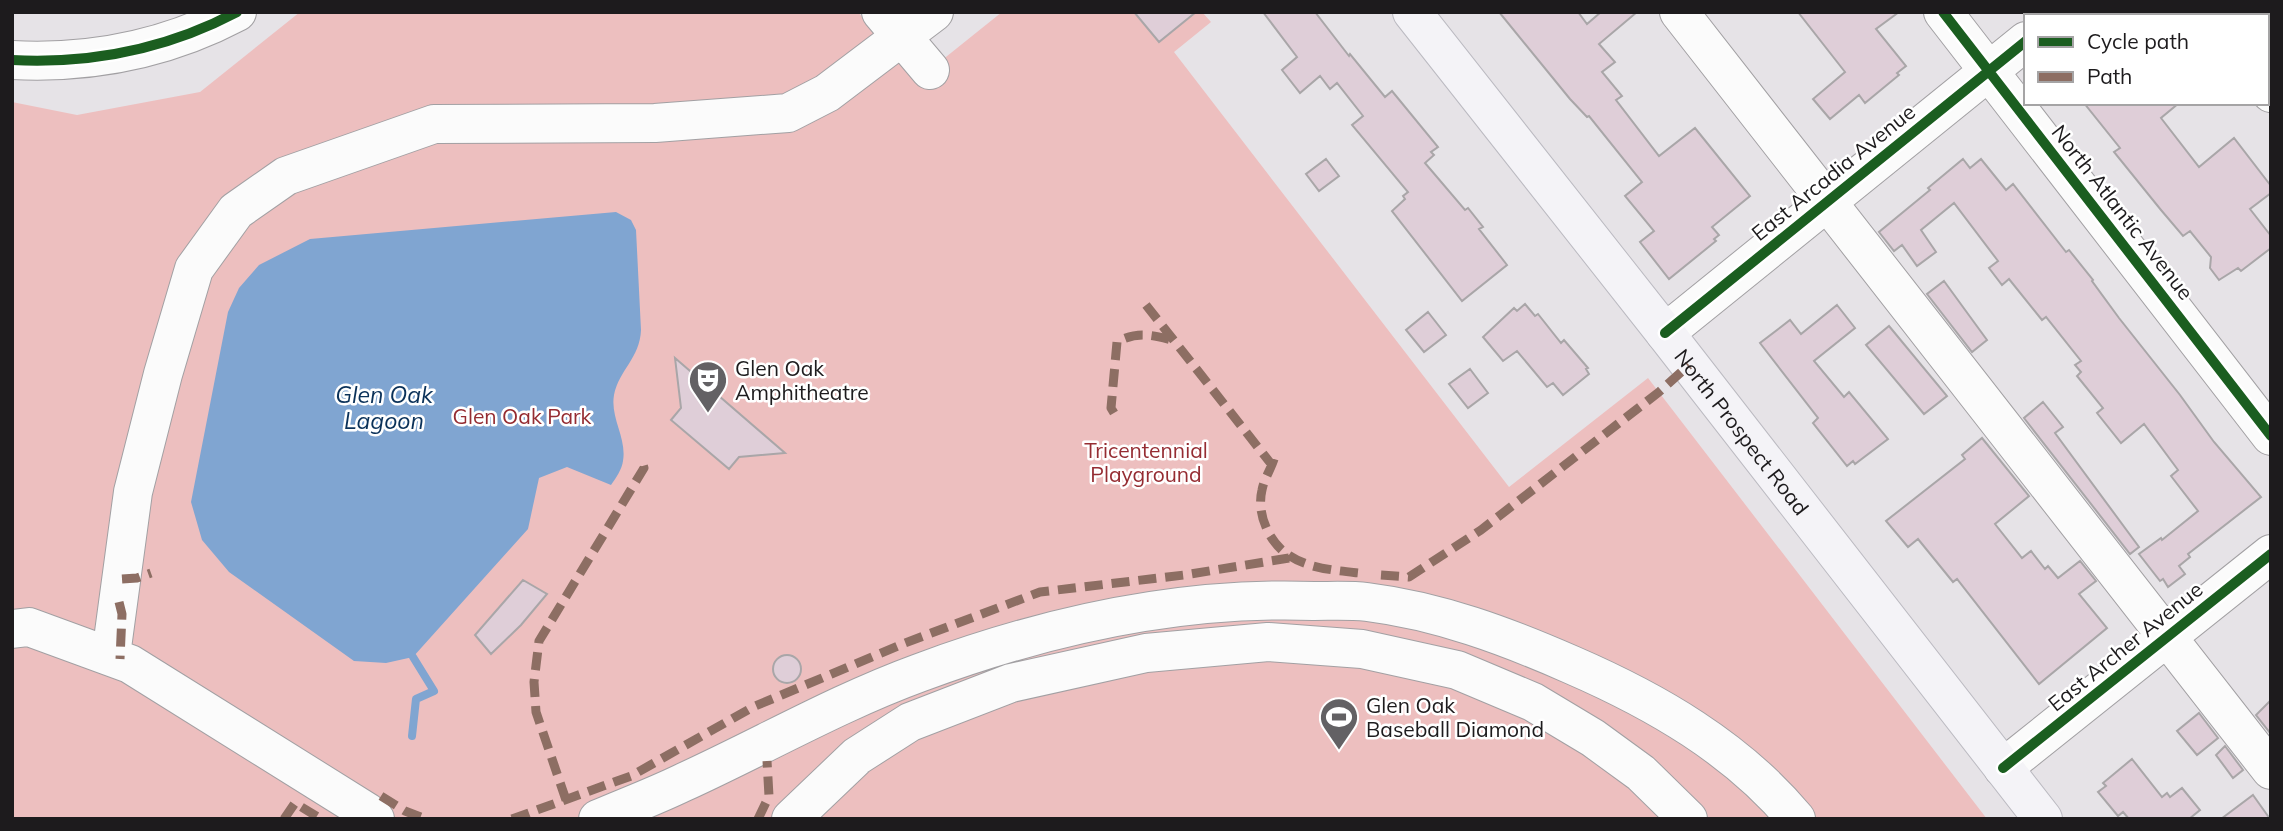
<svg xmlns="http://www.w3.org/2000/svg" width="2283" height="831" viewBox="0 0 2283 831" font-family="Mulish,sans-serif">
<rect width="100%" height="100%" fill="#e6e3e7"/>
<path fill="#edbfbf" d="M300 12H858L916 81 1002 12H1202L1211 22 1174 52 1509 487 1648 378 1987 819H12V102L77 115 200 92Z"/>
<path fill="#80a5d1" d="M616 212 631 220 636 230 641 330C640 358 619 370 614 395 610 418 627 438 623 461 622 469 616 478 611 485L567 467 539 478 528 529 413 657 386 663 354 661 229 572 202 540 191 502 228 312 239 288 259 265 310 239Z"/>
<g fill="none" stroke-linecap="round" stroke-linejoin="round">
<path stroke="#80a5d1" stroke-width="8" d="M412 736 416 699 434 691 413 657"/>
</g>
<path fill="#dfced8" stroke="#a9a6a8" stroke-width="2" d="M1134 12H1196L1159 42Z
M1263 12H1315L1349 56 1350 54 1385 97 1392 91 1438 147 1431 152 1434 155 1425 163 1465 210 1468 208 1483 227 1479 229 1507 265 1462 301 1392 211 1405 199 1403 196 1408 192 1352 125 1363 116 1337 83 1330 89 1320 76 1300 93 1282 70 1297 57Z
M1499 12H1578L1587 24 1601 12H1637L1599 44 1615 62 1602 72 1622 96 1616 100 1659 156 1695 128 1750 196 1712 227 1719 235 1714 239 1716 241 1669 279 1640 242 1654 231 1625 196 1642 182 1589 116 1587 117 1570 99Z
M1798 12H1899L1876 29 1906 66 1897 73 1899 75 1865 103 1859 95 1830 119 1813 99 1845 72Z
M2084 103H2179L2161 118 2199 167 2234 138 2271 186V193L2250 209 2271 236V248L2241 271 2238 268 2219 280 2210 268 2211 257 2190 231 2183 236 2161 210 2114 152 2120 148Z
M1326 159 1339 176 1319 191 1306 174Z
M1963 159 1970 168 1981 159 2006 190 2013 184 2066 252 2069 250 2093 280 2092 281 2119 318 2180 395 2214 442 2261 497 2188 554 2190 557 2179 566 2185 574 2168 587 2163 579 2160 581 2139 554 2161 538 2162 540 2198 511 2171 476 2178 470 2144 424 2121 443 2097 413 2103 408 2077 376 2081 372 2075 365 2081 361 2046 317 2042 320 2009 279 2002 285 1989 268 1998 261 1954 203 1921 230 1936 252 1917 266 1902 245 1894 251 1879 232 1930 190 1928 188Z
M1944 281 1987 340 1972 352 1927 294Z
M1525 304 1535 316 1538 314 1561 343 1564 340 1588 368 1586 369 1589 374 1563 395 1553 383 1547 387 1517 351 1503 361 1483 337 1514 308 1517 311Z
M1837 305 1855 328 1814 361 1844 397 1849 392 1888 439 1855 464 1853 461 1847 466 1813 423 1818 418 1760 343 1790 320 1801 334Z
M1428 312 1446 335 1424 352 1406 330Z
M1889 326 1947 396 1924 414 1866 345Z
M675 358 785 453 739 457 729 469 671 420 681 408Z
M1470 369 1488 393 1468 408 1449 384Z
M2043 402 2063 427 2055 433 2139 547 2130 554 2024 418Z
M1982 438 2029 496 1995 524 2022 558 2031 551 2045 569 2048 566 2058 578 2080 561 2096 581 2079 594 2107 628 2039 684 1957 579 1953 582 1918 539 1908 547 1886 521 1965 459 1962 455Z
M523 580 547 594 521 625 491 654 475 635Z
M773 669a14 14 0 1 1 28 0a14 14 0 1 1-28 0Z
M2271 700V734L2256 715Z
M2199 713 2218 738 2197 755 2177 731Z
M2225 746 2243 770 2233 778 2216 755Z
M2132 759 2162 797 2167 793 2170 797 2182 788 2200 810 2189 819H2129L2123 812 2118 816 2098 792 2106 786 2103 783Z
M2253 795 2270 819H2221Z"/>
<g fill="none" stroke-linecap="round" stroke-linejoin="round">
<g stroke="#a2a0a3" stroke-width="40">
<path id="minor" d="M881 12 930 70
M1679 12 2271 770
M1943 12 2271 436
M2208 12 2210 16
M2056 16 2061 12
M12 60C90 64 167 49 237 12
M2267 88 2271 93
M1665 333 2026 41
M12 629 29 627 130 664 367 812 375 819
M111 655 133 492 163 374 194 269 236 211 286 176 434 124 655 123 788 113 827 93 934 12
M2003 768 2271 554
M598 819C626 807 655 796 682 783 761 747 837 703 919 673 1045 626 1180 596 1314 601 1332 601 1350 600 1367 602 1439 611 1506 636 1572 665 1655 701 1737 748 1796 819
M791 819 857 756 910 722 1011 683 1146 653 1268 642 1362 649 1457 670 1533 702 1593 738 1641 773 1688 819"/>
</g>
<g stroke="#bbbac1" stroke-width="40">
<g id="major">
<path id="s1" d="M1412 12 1665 333 2043 819"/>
</g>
</g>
<use href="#minor" stroke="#fbfbfb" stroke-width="38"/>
<use href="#major" stroke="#f4f3f7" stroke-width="38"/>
<path stroke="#8d6e63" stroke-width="9" stroke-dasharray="18 9" stroke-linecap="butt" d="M1146 305 1272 465
M1114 413 1111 408 1117 342C1137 331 1151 335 1172 340
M1274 459C1271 469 1264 479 1262 490 1259 502 1261 516 1266 527 1282 566 1321 569 1359 573
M1381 575 1409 577 1481 530 1659 392 1689 365
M122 579 137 578 151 573
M119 602 122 614 120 659
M381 796 405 811 426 819
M566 800 536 712 534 682 539 641 644 468 642 461
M284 819 295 803 321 819
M512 819 631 776 753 707 905 643 1040 592 1184 575 1289 558
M758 819 769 796 767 761"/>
<g stroke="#fff" stroke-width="15">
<path id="cycleway" d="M1943 12 2271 436
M12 60C90 64 167 49 237 12
M1665 333 2026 41
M2003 768 2271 554"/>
</g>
<use href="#cycleway" stroke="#1b5e20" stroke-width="10"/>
</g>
<defs>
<g id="theatre-pin" transform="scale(2.0125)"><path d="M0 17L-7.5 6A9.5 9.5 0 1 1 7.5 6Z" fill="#636164" stroke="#fff"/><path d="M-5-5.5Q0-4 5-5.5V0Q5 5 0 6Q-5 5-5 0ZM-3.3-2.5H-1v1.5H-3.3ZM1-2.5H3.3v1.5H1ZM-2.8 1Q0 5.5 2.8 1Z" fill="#fff"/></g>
<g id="stadium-pin" transform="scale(2.0125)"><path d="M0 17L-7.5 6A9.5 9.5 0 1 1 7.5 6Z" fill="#636164" stroke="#fff"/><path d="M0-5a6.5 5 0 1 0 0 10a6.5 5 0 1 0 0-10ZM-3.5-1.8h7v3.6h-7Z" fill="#fff"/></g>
</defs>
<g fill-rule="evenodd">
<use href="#theatre-pin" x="708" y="380"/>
<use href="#stadium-pin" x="1339" y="717"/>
</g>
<g text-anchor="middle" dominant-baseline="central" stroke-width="5" stroke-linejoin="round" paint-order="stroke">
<g font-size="21" fill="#1d1b1d" stroke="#fff">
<text transform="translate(1833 172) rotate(-39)">East Arcadia Avenue</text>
<text transform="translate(2123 212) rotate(52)">North Atlantic Avenue</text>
<text stroke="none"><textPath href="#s1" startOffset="534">North Prospect Road</textPath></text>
<text transform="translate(2125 646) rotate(-39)">East Archer Avenue</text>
</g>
<g font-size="21" fill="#1d1b1d" stroke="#fff" text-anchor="start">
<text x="735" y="368">Glen Oak<tspan x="735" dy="24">Amphitheatre</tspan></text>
<text x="1366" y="705">Glen Oak<tspan x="1366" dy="24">Baseball Diamond</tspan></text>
</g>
<g font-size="21" fill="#952c32" stroke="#fff">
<text x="522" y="416">Glen Oak Park</text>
<text x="1146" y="450">Tricentennial<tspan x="1146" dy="24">Playground</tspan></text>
</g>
<g font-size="23" font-style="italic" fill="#0a3159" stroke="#fff">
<text x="384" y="394">Glen Oak<tspan x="384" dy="26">Lagoon</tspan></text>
</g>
</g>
<rect width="2283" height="831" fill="none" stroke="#1d1b1d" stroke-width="28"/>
<rect x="2024" y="14" width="245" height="91" fill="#ffffff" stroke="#a5a4a5" stroke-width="2"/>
<rect x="2038" y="37" width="35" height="10" fill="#1b5e20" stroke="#a5a4a5" stroke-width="2"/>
<text x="2087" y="49" font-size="21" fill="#1d1b1d">Cycle path</text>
<rect x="2038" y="72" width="35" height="10" fill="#8d6e63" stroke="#a5a4a5" stroke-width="2"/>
<text x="2087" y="84" font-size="21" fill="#1d1b1d">Path</text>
</svg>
